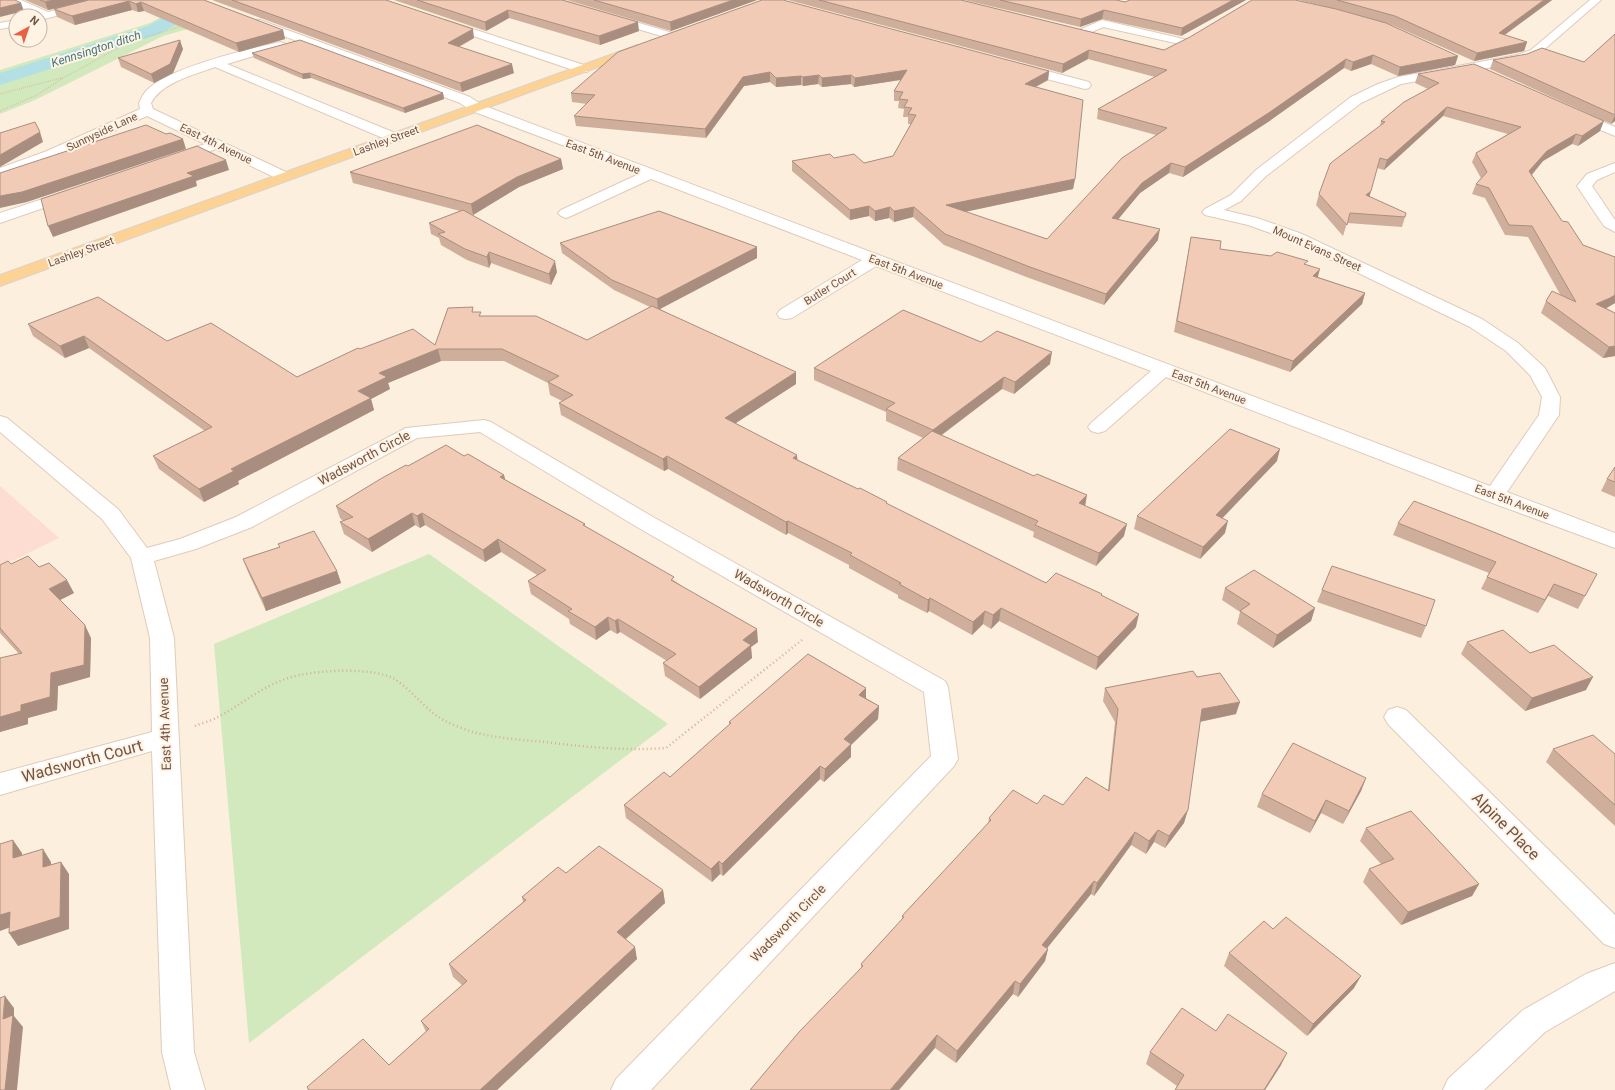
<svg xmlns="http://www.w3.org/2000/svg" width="1615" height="1090" viewBox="0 0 1615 1090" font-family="Roboto,sans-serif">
<rect width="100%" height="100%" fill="#fcefde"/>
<path fill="#fddcd1" d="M0 486 59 538 0 567Z"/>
<path fill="#d1e9bd" d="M187 3 226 18 163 36 35 100 0 114V70L150 23Z
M429 554 668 724 249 1043 214 644Z"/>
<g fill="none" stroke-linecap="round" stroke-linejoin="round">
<path fill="#b3e0e5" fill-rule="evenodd" d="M189 5 195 7 197 10 195 13 160 34 0 85V73L148 26 183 7Z"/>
<g stroke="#e0cbba" stroke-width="2">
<path id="minor" d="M7 0H21L48 12 94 0H112L111 2 40 20V16H35L37 15 8 2Z
M546 0H562L676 34 678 36 676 38H668L547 2Z
M1590 0H1601L1539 54 1520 62 1401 84 1361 103 1266 176 1241 201 1224 210 1257 218 1302 234 1482 319 1518 343 1545 368 1560 397 1559 415 1507 492 1615 533V548L1487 501 1166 377 1105 431 1098 433 1091 431 1088 427 1091 423 1151 371 876 266 792 318 786 319 780 318 777 314 780 310 862 260 651 179 571 216 566 218 561 216 558 213 561 210 639 174 472 111 460 103 252 24 250 22 252 20H260L470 97 482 105 1490 486 1539 415 1542 397 1530 375 1506 351 1470 327 1290 240 1248 225 1205 215 1202 212 1205 209 1231 195 1256 170 1351 97 1378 84 1398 77 1517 55 1531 50Z
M16 20V26L0 29V23Z
M445 20 587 66 589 69 587 72H579L441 25 439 23 441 21Z
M1102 20 1188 40 1190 42 1188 44 1184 45 1103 27 1085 35H1077L1075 33 1077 31Z
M280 42 284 43 286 45 284 47 227 64 400 135 402 138 400 141H390L215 67C194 75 162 82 151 103L153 109 290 174 292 177 290 180 285 181 280 180 216 149 180 162 175 163 170 162 168 159 170 156 205 144 147 116 57 157 0 177V168L47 151 140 109 139 103C141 99 143 94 147 90 168 68 248 49 280 42Z
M1020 64 1089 82 1091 85 1089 88 1085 89 1016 71 1014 68 1016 65Z
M1575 110 1615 127V136L1570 117 1568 114 1570 111Z
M1615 163V172L1597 180 1592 186 1615 220V232L1604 226 1577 186 1587 174Z
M70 190 75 191 77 194 75 197 0 223V213Z
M0 416 7 418 118 509 147 548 180 539 236 517 406 428 484 420 491 422 653 517 945 681 948 687 958 759 954 766 651 1090H611L616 1079 931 756 924 692 637 527 480 432 417 438 252 527 196 549 154 561 174 638 194 1052 205 1090H171L162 1052 152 751 0 795V773L152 732 150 638 131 558 102 519 0 432Z
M1397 707 1406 710 1615 915V948L1604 944 1388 724 1384 717 1388 710Z
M1615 963V991L1545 1032 1484 1090H1443L1448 1079 1523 1010 1586 974Z"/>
</g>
<g stroke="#dad3cf" stroke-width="2">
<path id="major" d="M638 45 642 47 644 49 642 51 0 286V275Z"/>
</g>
<path stroke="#d6ae99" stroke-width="1.5" stroke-dasharray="0.5 1.5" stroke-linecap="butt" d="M0 94 65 77 129 42 182 26
M0 111 37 95 63 78"/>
<path stroke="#d6ae99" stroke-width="2.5" stroke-dasharray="1 3" stroke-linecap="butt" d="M195 726C202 723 211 721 218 717 246 702 268 681 300 675 323 670 377 667 396 680 411 690 422 705 437 716 447 723 461 728 473 732 496 738 522 740 545 742 585 747 625 751 666 748L802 640"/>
<use href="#minor" fill="#fff" fill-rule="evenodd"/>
<use href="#major" fill="#fcd295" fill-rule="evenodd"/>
</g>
<path fill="#cfaf9c" d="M25 0H204L283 30 285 39 239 52 144 11 138 12 132 10 75 25 57 17 54 9 48 10Z
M212 0H386L474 38 459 47 514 73 462 92Z
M394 0H562L639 31 600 45 509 18 486 31Z
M567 0H757L671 31Z
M762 0 1049 71 1048 80 1036 87 1075 179 1073 189 965 212 1047 239 1156 135 1097 119 1098 109 1155 77 1088 59 1062 73 788 0H961L1164 50 1458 56 1455 65 1398 76 1371 64 1351 71 1344 68 1268 122 1183 177 1169 173 1140 193 1118 219 1158 240 1104 305 1029 278 944 245 913 217 894 222 889 218 875 221 869 216 850 220 792 171V161L834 158 864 163 893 156 911 124H908V117H903L904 109 898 108 899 101H894V91L901 80 854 87 851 84 822 87 818 84 803 86 801 85 776 87 770 82 744 86 706 138 576 126 574 116 587 104 572 102 571 93Z
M964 0H1116L1125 2 1130 0H1246L1181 36 1102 19 1080 27Z
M1298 0H1552L1505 35 1527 42 1524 51 1474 61 1392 25 1340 10Z
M1615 34V121L1611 124 1490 69 1493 60 1584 62Z
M183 49 173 73 154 83 121 67 118 58Z
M252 53 443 93 444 99 405 113 311 78 303 79 254 58Z
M1418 74 1600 131 1578 146 1572 144 1543 161 1532 175 1562 221 1583 245 1615 257V303L1606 308 1615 313V356L1603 358 1541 313 1546 301 1561 296 1528 237 1505 235 1485 198 1472 194 1476 184 1481 178 1472 162 1476 153 1508 134 1443 116 1384 170 1377 168 1369 197 1405 217 1402 227 1347 223 1343 236 1316 205 1319 194 1380 126 1381 121 1428 89 1415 83Z
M561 159 563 169 519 187 473 215 470 214 557 272 551 285 491 263 489 268 467 260 441 245 439 238 431 234 429 223 460 211 353 183 350 172Z
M1191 237 1220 249 1307 265 1318 277 1365 293 1362 304 1290 372 1174 332Z
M560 243 757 258 660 309 796 384 736 423 798 460 1046 583 1101 595 1136 627 1096 670 999 621 991 629 983 624 972 635 929 611 927 613 898 598V595L849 568V565L788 533 786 535 668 469 664 471 561 415 559 403 562 401 550 395 548 383 504 361H441L388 383 390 389 371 399 374 410 238 481 239 484 204 502 159 469 153 456 205 431 89 348 65 358 33 336 28 324 167 341 297 377 360 349 435 345 474 312 481 316 587 340 650 307 614 290 562 253Z
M981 342 1050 364 1014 394 1002 389 942 435 1085 506 1124 536 1096 566 1033 537 1034 532 897 470 898 458 923 438 886 421V412L814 380V368Z
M464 456 504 475 505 480 585 524V526L675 581 758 642 751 647 752 658 700 699 665 676 663 663 667 661 620 632 617 634 610 630 596 640 570 624 569 619 531 594 528 581 537 575 501 552 485 562 425 525 420 528 415 525 372 552 344 534 340 522 343 521 340 518 336 506 408 466Z
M1277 461 1222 518 1225 533 1200 559 1134 529 1137 516Z
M1615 467V497L1601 491 1607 479Z
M1398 523 1597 574 1578 609 1548 596 1538 613 1481 589 1489 573 1393 535Z
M278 544 337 571 341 583 266 611 248 572 243 559 280 547Z
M11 564 39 567 74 593 60 600 91 638 90 677 58 686 57 710 28 718V724L0 732 19 654 0 633V565Z
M1225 588 1315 608 1311 621 1273 648 1237 624 1240 612 1222 600Z
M1322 590 1426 626 1421 638 1317 602Z
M1467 642 1530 653 1586 690 1525 711 1461 654Z
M1197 677 1236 714 1200 722 1184 823 1165 848 1154 842 1146 854 1131 845 1094 896 1091 894 1047 948 1048 949 1045 961 1018 997 1013 994 956 1063 935 1048 861 968V964L902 920V916L988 824 989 818 1037 804 1063 805 1108 790 1115 722 1103 701 1105 688Z
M866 698 879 706 878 719 851 745V757L824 782 820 779 723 876 720 874 712 882 626 818 624 805 670 777 729 725V722Z
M1553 749 1615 754V826L1546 762Z
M1366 778 1361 791 1343 824 1321 813 1310 833 1257 807 1262 794Z
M1366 828 1479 884 1472 896 1401 925 1363 882 1369 869 1381 864 1360 841Z
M566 873 663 890 665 903 626 939 637 959 497 1090H308L307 1087 389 1065 426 1032 421 1021 462 985 453 977 449 964 523 902 522 897Z
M1273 929 1354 988 1307 1036 1224 966 1229 953Z
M1216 1031 1281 1065 1265 1090H1175L1177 1086 1146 1064 1150 1052Z"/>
<path fill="#a98e7f" d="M53 0H88L48 10 45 2Z
M733 0H757L671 31 670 22Z
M1233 0H1246L1181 36 1182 28Z
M1544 0H1552L1496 41 1499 33Z
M129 1 132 10 75 25 72 16Z
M141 2 144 11 138 12 136 4Z
M21 3 24 11 0 17V8Z
M508 10 509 18 486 31 485 22Z
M1104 10 1102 19 1080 27 1081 19Z
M638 22 639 31 600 45 599 36Z
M473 29 474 38 449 52 448 43Z
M283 30 285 39 239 52 236 43Z
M180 40 183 49 173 73 154 83 151 74Z
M1527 42 1524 51 1474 61 1477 53Z
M1089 50 1088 59 1062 73 1063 64Z
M1373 55 1371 64 1351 71 1353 62Z
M1458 56 1455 65 1398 76 1400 67Z
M1346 59 1344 68 1268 122 1183 177 1185 167Z
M512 64 514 73 462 92 460 83Z
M907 70 906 79 854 87 855 78Z
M1049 71 1048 80 1024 93 1025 84Z
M770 72V82L744 86 706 138 705 129 743 77Z
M310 73 311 78 303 79 302 74Z
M819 75 818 84 803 86V77Z
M851 75V84L822 87V78Z
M801 76V85L776 87V78Z
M443 93 444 99 405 113 403 108Z
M1447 107 1443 116 1384 170 1387 160Z
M1615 115V121L1611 124Z
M1604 121 1600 131 1578 146 1582 136Z
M40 132 43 142 0 167V155Z
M1576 134 1572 144 1543 161 1526 181 1529 171 1547 151Z
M183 139 186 149 27 202 0 208V196Z
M561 159 563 169 519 187 473 215 471 204 517 177Z
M226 160 229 170 196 181 197 186 53 237 48 226 187 173Z
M1171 163 1169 173 1140 193 1111 228 1112 218 1142 183Z
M1075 179 1073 189 945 216 946 205Z
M1371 191 1368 202 1366 195Z
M869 206V216L850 220V210Z
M890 207 889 218 875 221V211Z
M914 207 913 217 894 222V211Z
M1160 229 1158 240 1104 305 1106 294Z
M757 247V258L658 310 657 299Z
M489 252 491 263 489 268 487 257Z
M555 261 557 272 551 285 549 274Z
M1320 269 1317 280 1313 276Z
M1365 293 1362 304 1290 372 1293 361Z
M1615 295V303L1605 309 1596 304Z
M84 336 89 348 65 358 60 346Z
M1615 346V356L1603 358 1609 347Z
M438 349 441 361 388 383 390 389 371 399 374 410 238 481 239 484 204 502 199 489 358 391 379 373Z
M1052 352 1050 364 1014 394 1015 382Z
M796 372V384L725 430V418Z
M1004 377 1002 389 932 442 933 430Z
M1280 449 1277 461 1213 528 1216 515Z
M797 455 798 467 793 458Z
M667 456 668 469 664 471 663 459Z
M504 475 507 487 500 477Z
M1087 495 1085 507 1079 503Z
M412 513 415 525 372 552 368 539Z
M422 513 425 525 420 528 417 516Z
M788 521V533L786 535V522Z
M1228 521 1225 533 1200 559 1203 547Z
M1127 524 1124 536 1096 566 1099 553Z
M498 539 501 552 485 562 483 550Z
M337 571 341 583 266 611 262 598Z
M67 580 74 593 56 602 49 589Z
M1554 584 1548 596 1538 613 1545 600Z
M930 598 929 611 927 613 928 600Z
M1001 608 999 621 991 629 993 615Z
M1315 608 1311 621 1273 648 1277 635Z
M985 611 983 624 972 635 973 622Z
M1139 614 1136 627 1096 670 1098 657Z
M608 617 610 630 596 640 595 627Z
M618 619 620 632 617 634 615 621Z
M85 625 91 638 90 677 58 686 57 710 28 718V724L0 732V717L21 705 51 673Z
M757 629 758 642 751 647 752 658 700 699 699 687 743 640Z
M1593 677 1586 690 1525 711 1532 698Z
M866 688V701L859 695Z
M1240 702 1236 714 1198 722 1202 709Z
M879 706 878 719 851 745V757L824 782 825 769 844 739Z
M820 766V779L723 876 722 864Z
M1366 778 1361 791 1343 824 1349 811Z
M1326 800 1321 813 1310 833 1315 821Z
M1188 810 1184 823 1165 848 1169 836Z
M1158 830 1154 842 1146 854 1149 841Z
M1135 832 1131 845 1094 896 1097 883Z
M13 840 22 853 21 871 13 858Z
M43 849 51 862V880L43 867Z
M719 861 720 874 712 882 711 869Z
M61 862 69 874V929L18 946 9 933Z
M1094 881 1091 894 1039 958 1042 945Z
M1479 884 1472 896 1401 925 1408 912Z
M663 890 665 903 619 945 617 932Z
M10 912 19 924 0 931V915Z
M635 947 637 959 497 1090H480Z
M1048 949 1045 961 1018 997 1020 984Z
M1361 976 1354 988 1307 1036 1313 1024Z
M1015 981 1013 994 956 1063 957 1051Z
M5 996 14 1008V1016L23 1027 17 1090H5L3 1019Z
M937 1035 935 1048 899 1090H890Z
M1287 1053 1281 1065 1265 1090H1264Z"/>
<path fill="#f1cbb5" stroke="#a98e7f" d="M0 0H15L21 3 0 8Z
M40 0H53L45 2Z
M89 0H204L283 30 236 43 141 2 136 4 129 1 72 16 54 9Z
M232 0H386L473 29 448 43 512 64 460 83Z
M417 0H562L638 22 599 36 508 10 485 22Z
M594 0H733L670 22Z
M762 0H783L1049 71 1025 84 1083 100 1075 179 946 205 1047 239 1122 158 1167 128 1098 109 1167 70 1089 50 1063 64 819 0H961L1164 50 1190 37 1252 0H1295L1336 9 1386 23 1458 56 1400 67 1373 55 1353 62 1346 59 1270 112 1185 167 1171 163 1142 183 1112 218 1160 229 1106 294 1030 267 945 234 914 207 894 211 890 207 875 211 869 206 850 210 792 161 830 154 834 158 854 154 864 163 893 156 916 115 908 114 912 108 904 107 908 100 899 99 903 92 894 91 907 70 855 78 851 75 822 78 819 75 803 77 801 76 776 78 770 72 743 77 705 129 574 116 595 95 571 93 618 52Z
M1000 0H1116L1125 2 1130 0H1233L1182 28 1104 10 1081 19Z
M1337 0H1544L1499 33 1527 42 1477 53 1395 16Z
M1615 34V115L1493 60 1527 54 1542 48 1584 62Z
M180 40 170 64 151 74 118 58Z
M300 40 443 93 403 108 310 73 302 74 252 53Z
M1474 64 1604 121 1582 136 1576 134 1547 151 1529 171 1562 221 1568 222 1583 245 1615 257V295L1610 298 1596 304 1615 313V346L1609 347 1546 301 1552 291 1576 302 1532 226 1509 225 1489 188 1476 184 1487 172 1476 153 1521 127 1447 107 1387 160 1380 158 1371 191 1366 195 1406 213 1405 217 1350 213 1347 225 1319 194 1330 164 1332 162 1385 122 1381 121 1404 102 1439 83 1418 74Z
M35 122 40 132 0 155V133Z
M146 125 166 134 170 133 183 139 22 192 0 196V173Z
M477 125 561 159 517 177 471 204 350 172Z
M197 146 226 160 187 173 194 176 48 226 41 199Z
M463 210 555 261 549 274 489 252 487 257 465 249 438 234 445 232 429 223Z
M659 211 757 247 657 299 612 280 560 243Z
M1191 237 1221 241 1220 249 1271 256 1277 252 1308 261 1304 264 1320 269 1313 276 1365 293 1293 361 1177 321Z
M98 297 167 341 211 323 297 377 358 348 360 349 413 329 435 345 448 308 473 307 472 312H481L479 316H536L587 340 652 306 796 372 725 418 797 455 793 458 858 489 860 488 887 502 886 503 1046 583 1056 573 1102 594 1101 595 1139 614 1098 657 1001 608 993 615 985 611 973 622 930 598 928 600 899 584 901 583 850 555 852 553 788 521 786 522 667 456 663 459 559 403 573 395 548 382 559 376 502 349H438L379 373 387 377 358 391 371 398 231 469 234 471 199 489 153 456 212 427 84 336 60 346 28 324Z
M903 310 981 342 997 331 1052 352 1015 382 1004 377 933 430 886 409 895 403 814 368Z
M1230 429 1280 449 1216 515 1228 521 1203 547 1137 516Z
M932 431 1034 476 1037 474 1087 495 1079 503 1127 524 1099 553 1035 525 1038 521 898 458Z
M446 445 464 456 468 454 504 475 500 477 585 524 583 525 674 577 671 580 757 629 743 640 751 645 699 687 663 663 676 654 618 619 615 621 608 617 595 627 568 611 572 609 528 581 546 570 498 539 483 550 422 513 417 516 412 513 368 539 340 522 353 517 336 506 382 478 406 465 408 466Z
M1615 467V482L1607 479Z
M1414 501 1486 529 1597 574 1585 596 1554 584 1545 600 1487 577 1496 562 1398 523Z
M314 531 337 571 262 598 243 559 280 547 278 544Z
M28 556 39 567 49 563 67 580 49 589 85 625 84 665 51 673 50 697 21 705V711L0 717V658L22 653 0 628V565L8 561 11 564Z
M1332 566 1435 600 1426 626 1322 590Z
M1254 570 1315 608 1277 635 1240 611 1250 604 1225 588Z
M1503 630 1530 653 1554 645 1593 677 1532 698 1467 642Z
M808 654 866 688 859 695 879 706 844 739 851 744 825 769 820 766 722 864 719 861 711 869 624 805 664 772 670 777 731 723 729 722Z
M1193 671 1197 677 1220 673 1240 702 1202 709 1188 810 1169 836 1158 830 1149 841 1135 832 1097 883 1094 881 1042 945 1048 949 1020 984 1015 981 957 1051 937 1035 890 1090H750L799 1032 863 966 861 964 904 917 902 916 991 820 989 818 1013 790 1037 804 1044 795 1063 805 1086 777 1109 791 1118 709 1105 688Z
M1593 735 1615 754V805L1553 749Z
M1293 743 1366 778 1349 811 1326 800 1315 821 1262 794Z
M1411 811 1479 884 1408 912 1369 869 1394 859 1366 828Z
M13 840V858L43 849V867L61 862 60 917 9 933 10 912 0 915V844Z
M599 846 663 890 617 932 635 947 480 1090H309L307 1087 363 1039 389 1065 429 1029 421 1021 467 981 449 964 526 900 522 897 558 867 566 873Z
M1286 917 1361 976 1313 1024 1229 953 1264 921 1273 929Z
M5 996 3 1019 13 1015 5 1090H0V998Z
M1182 1008 1216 1031 1228 1014 1287 1053 1264 1090H1175L1184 1075 1150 1052Z"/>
<g text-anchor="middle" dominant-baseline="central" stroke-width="4" stroke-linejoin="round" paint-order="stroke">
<g font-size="11" fill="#715446" stroke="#fff3e4">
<text transform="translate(102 132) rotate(-25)">Sunnyside Lane</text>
<text transform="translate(386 141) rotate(-20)">Lashley Street</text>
<text transform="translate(216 144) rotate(26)">East 4th Avenue</text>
<text transform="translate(603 157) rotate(21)">East 5th Avenue</text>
<text transform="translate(1317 249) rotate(24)">Mount Evans Street</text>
<text transform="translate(81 252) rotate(-20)">Lashley Street</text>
<text transform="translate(906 272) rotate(21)">East 5th Avenue</text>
<text transform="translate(830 287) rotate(-32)">Butler Court</text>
<text transform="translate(1209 387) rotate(21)">East 5th Avenue</text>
<text transform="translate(1512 502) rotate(21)">East 5th Avenue</text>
</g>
<g font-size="12" font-style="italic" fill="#3e777f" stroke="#fff3e4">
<text transform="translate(96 49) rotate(-18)">Kennsington ditch</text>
</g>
<g font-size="13" fill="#715446" stroke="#fff3e4">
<text transform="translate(364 458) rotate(-28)">Wadsworth Circle</text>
<text transform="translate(779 598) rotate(30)">Wadsworth Circle</text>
<text transform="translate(165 724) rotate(-92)">East 4th Avenue</text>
<text transform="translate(788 923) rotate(-46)">Wadsworth Circle</text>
</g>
<g font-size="16" fill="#715446" stroke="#fff3e4">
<text transform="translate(82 761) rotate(-15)">Wadsworth Court</text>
<text transform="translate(1506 826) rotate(45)">Alpine Place</text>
</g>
</g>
<g transform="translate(28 28) rotate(40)"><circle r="19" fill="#fff3e4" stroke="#c6b3a5"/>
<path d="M0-3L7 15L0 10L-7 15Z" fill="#e86041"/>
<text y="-6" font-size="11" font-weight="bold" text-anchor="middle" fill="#715446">N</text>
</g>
</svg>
